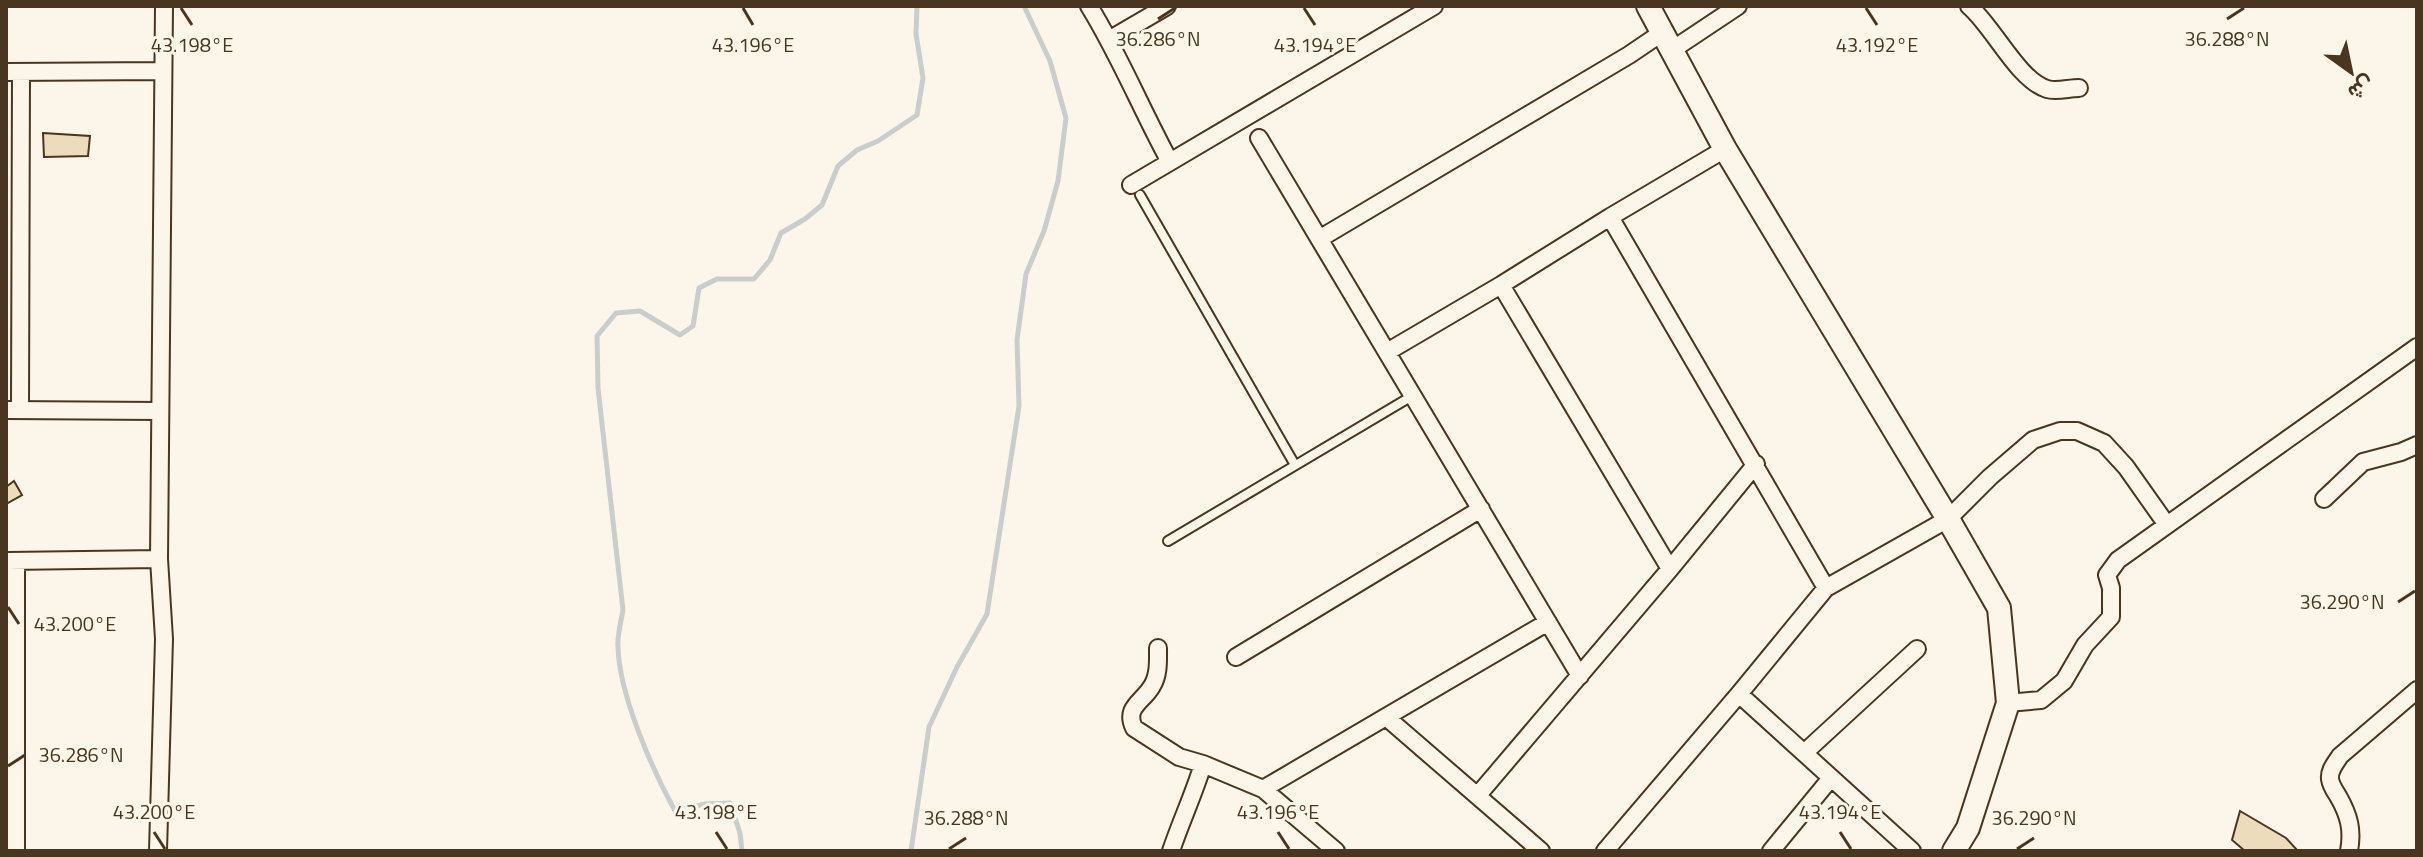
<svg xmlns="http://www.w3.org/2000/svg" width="2423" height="857" viewBox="0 0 2423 857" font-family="'Titillium Web',Vazirmatn,sans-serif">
<rect width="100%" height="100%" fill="#fbf6e9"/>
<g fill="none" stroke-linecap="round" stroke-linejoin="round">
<path stroke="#c9cecd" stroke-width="5" d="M742 851 740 833 730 803 705 804 675 811C652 769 619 694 618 647 617 635 621 622 623 610L598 388 597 336 616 313 640 311 680 335 693 326 699 288 717 279H754L770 260 781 233 805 219 822 205 838 166 857 150 878 141 917 115 923 78 916 34 917 6
M911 851 929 727 957 667 987 614 1019 406 1017 340 1026 274 1044 231 1058 181 1066 118 1050 61 1024 6"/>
</g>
<path fill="#ecdcbc" stroke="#4a3520" stroke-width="2" d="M43 133 90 136 88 156 44 157Z
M14 481 22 495 6 504V487Z
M2240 811 2286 838 2298 851H2245L2232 840Z"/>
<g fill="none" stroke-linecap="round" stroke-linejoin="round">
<g stroke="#4a3520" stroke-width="12">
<path id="lane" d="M1140 195 1295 465
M1168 541 1412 396"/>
</g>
<g stroke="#4a3520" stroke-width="20">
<path id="street" d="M1089 6C1120 56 1142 111 1170 162
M1969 6C1993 26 2018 80 2047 89 2056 92 2069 88 2079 88
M1109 40 1167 6
M1672 50 1738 6
M6 72 163 71
M1259 138 1580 676
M1131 185 1434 6
M1610 217 1725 149
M1319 239 1629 55 1663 32
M1501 285 1670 569
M1387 352 1501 285 1610 217 1826 588
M6 410 160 411
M20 410 21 73
M2324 499 2363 462 2401 452 2417 445
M8 561 159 559
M1158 648C1158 660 1159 675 1152 686 1143 702 1124 707 1134 728L1179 757 1203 764 1263 789 1336 851
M1236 657 1481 509
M1739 694 1912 851
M2008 703 2041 700 2064 681 2085 645 2111 617V588L2107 575 2118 560 2417 347
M1386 717 1541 851
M1804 753 1917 649
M1263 789 1548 622
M1478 795 1670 569 1756 464
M16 851V561
M158 851 164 639 159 559 164 6
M1171 851C1181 821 1194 794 1203 764
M1605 851 1739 694 1826 588 1948 519 1990 477 2033 440 2060 431H2077L2104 443 2126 467 2167 525
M1771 851 1831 778
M2349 851C2353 830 2349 815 2338 796 2335 791 2331 786 2330 779 2329 770 2335 764 2340 756L2417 690"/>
</g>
<g stroke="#4a3520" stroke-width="26">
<path id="secondary" d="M1648 6 1725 149 1948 519 1999 608 2008 703 1968 828 1954 851"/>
</g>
<use href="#lane" stroke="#fbf6e9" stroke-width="8"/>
<use href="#street" stroke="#fbf6e9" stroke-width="16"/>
<use href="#secondary" stroke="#fbf6e9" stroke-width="22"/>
</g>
<path fill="none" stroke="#4a3520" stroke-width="3" d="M181 8 192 25M743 8 753 25M1304 8 1315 25M1866 8 1877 25M1158 19 1175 8M2227 19 2244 8M2398 602 2415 591M8 607 19 624M8 766 25 755M154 832 165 849M716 832 727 849M1278 832 1289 849M1840 832 1851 849M949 849 966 838M2017 849 2034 838"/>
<g font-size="20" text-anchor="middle" fill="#4a3520" stroke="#fbf6e9" stroke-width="6" stroke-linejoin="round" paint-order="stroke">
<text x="2227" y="46">36.288°N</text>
<text x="1158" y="46">36.286°N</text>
<text x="192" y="52">43.198°E</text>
<text x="753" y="52">43.196°E</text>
<text x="1315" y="52">43.194°E</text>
<text x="1877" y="52">43.192°E</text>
<text x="2342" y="609">36.290°N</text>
<text x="75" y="631">43.200°E</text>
<text x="81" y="762">36.286°N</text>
<text x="154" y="819">43.200°E</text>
<text x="716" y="819">43.198°E</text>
<text x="1278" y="819">43.196°E</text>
<text x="1840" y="819">43.194°E</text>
<text x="966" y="825">36.288°N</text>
<text x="2034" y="825">36.290°N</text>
</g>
<rect width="2423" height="857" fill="none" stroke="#4a3520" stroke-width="16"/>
<g transform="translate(2351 72) rotate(147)" stroke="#fbf6e9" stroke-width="6" paint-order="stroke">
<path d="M0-6L14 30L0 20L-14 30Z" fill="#4a3520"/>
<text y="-12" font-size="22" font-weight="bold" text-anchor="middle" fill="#4a3520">ش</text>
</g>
</svg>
